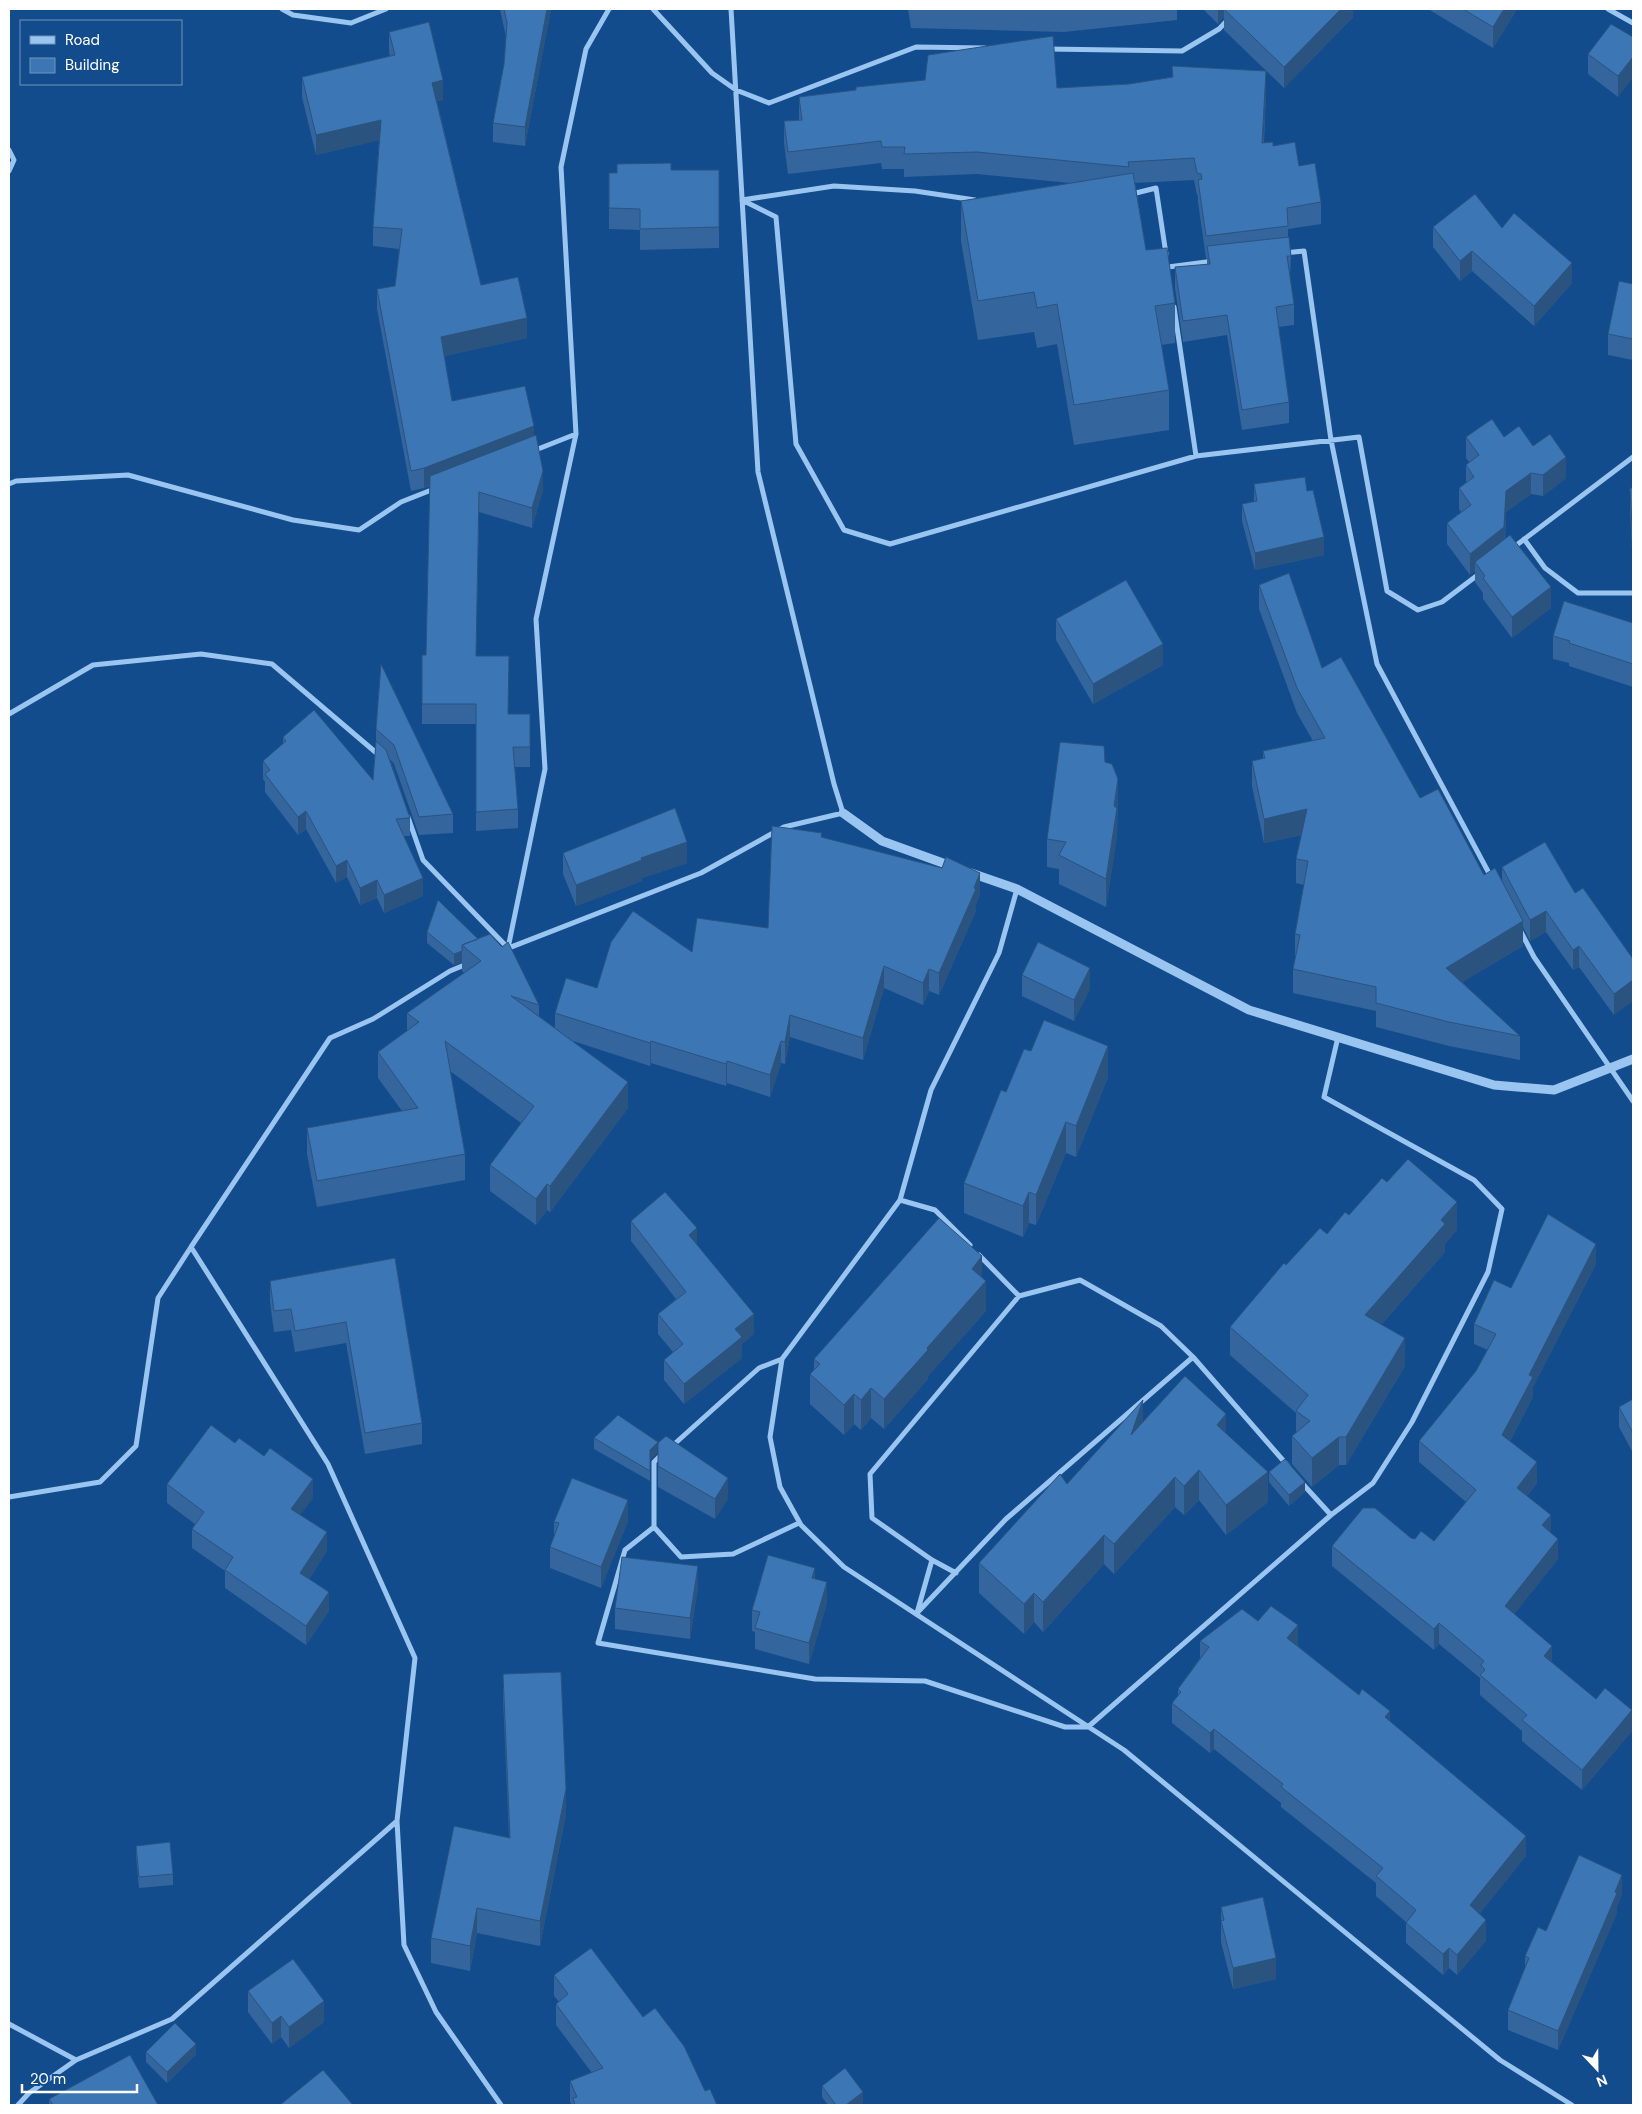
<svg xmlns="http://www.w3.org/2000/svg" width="1642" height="2114" viewBox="0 0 1642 2114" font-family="'DM Sans',sans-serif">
<rect width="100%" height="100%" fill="#134c8c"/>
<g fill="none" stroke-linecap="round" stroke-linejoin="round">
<path stroke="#9bc5f1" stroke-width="5" d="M282 9 293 15 351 23 386 9
M653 9 712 73 736 90 769 103 916 47 985 48
M1608 9 1633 23
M1048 49 1182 51 1219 29 1238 9
M9 150 14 160 9 171
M1132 194 1156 188 1166 254
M742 200 776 217 796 444 844 530 890 544 1196 456 1359 437 1387 591 1418 610 1442 602 1479 574
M742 200 834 186 915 191 975 200
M1284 253 1304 251 1331 440 1377 664 1491 877
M1168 267 1214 261
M1174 307 1196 456
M533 451 576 434
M9 484 16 481 128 475 293 520 359 530 401 502 434 489
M1524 539 1545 568 1578 593H1633
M1514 547 1633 457
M9 714 93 665 201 654 272 664 380 756
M408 817 423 860 508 948
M1017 889 999 953 931 1090 900 1200 782 1359 770 1437 780 1487 801 1525 844 1567 1124 1750 1500 2060 1572 2105
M1520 930 1534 957 1633 1101
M508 948 545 769 536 619 576 434 561 167 586 49 609 9
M506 949 701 873 784 827 843 813 834 784 758 472 731 9
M467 964 450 971 373 1019 330 1038 191 1247 328 1464 415 1658 397 1821 404 1945 436 2012 501 2105
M900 1200 935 1210 970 1245
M979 1255 1019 1296
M671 1447 759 1368 782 1359
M662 1454 654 1462V1527L681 1557 733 1554 799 1523
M1301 1482 1331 1515
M9 1497 100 1482 136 1446 158 1298 191 1247
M654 1527 625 1550 598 1643 815 1679 925 1681 1065 1727H1088L1331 1515 1373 1483 1412 1422 1488 1272 1502 1209 1474 1180 1324 1097 1338 1037
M956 1573 932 1560 872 1518 870 1474 1019 1296 1080 1280 1161 1326 1193 1357 1288 1466
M917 1613 1006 1519 1193 1357
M917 1613 932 1560
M9 2024 76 2060
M18 2105 29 2093 76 2060 172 2019 397 1821"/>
<path stroke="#9bc5f1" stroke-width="9" d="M843 813 882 841 954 867
M971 873 1017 889 1249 1010 1494 1085 1554 1090 1633 1059"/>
</g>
<path fill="#34659c" d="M500 9H551L525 146 493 142V123L504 64 506 37Z
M908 9H1177V20L1064 32 911 28Z
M1203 9H1353V17L1284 88 1224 30V17L1218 24Z
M1428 9H1517L1493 48Z
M389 32 443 100 437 101 481 285 527 338 444 356 452 401 534 435 543 490 532 528 479 512 476 656 509 714H530V767H515L518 809V828L476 831V724H422V655H426L430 486 424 488 411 491 377 309V289L395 286 399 249 373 246V227L379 140 316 155 302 97V77L390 56 389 52Z
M1633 37 1618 97 1588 74V54Z
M1172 66 1266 93 1264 143 1273 146 1299 166 1321 202V224L1288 229V237L1291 256 1290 276 1294 304V325L1278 327 1289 402V423L1242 430 1227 335 1183 342 1175 288V267L1207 265V258H1206L1198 202V196L1197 195 1194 180 1135 183 1146 250 1175 303V343L1161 345 1169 390V430L1074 445 1057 344 1037 348 1034 332 978 340 961 241V201L1070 183 977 174 904 177V169H882L881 163 788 174 784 143V121L799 120V97L856 90V87L1057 88 1129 84 1172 77Z
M671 170H719V248L640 250V230L609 229V173Z
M1433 227 1502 228 1572 283 1534 326 1472 271 1460 281 1433 247Z
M1633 284V360L1608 355V334Z
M1466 437H1504L1533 446 1566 478 1543 496 1531 494 1506 512 1505 539 1551 608 1512 638 1483 599V593L1475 582V571L1470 575 1447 544V523L1461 512 1459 509V488L1466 483V465L1469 462 1466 458Z
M1254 484 1307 491 1324 555 1255 570 1242 521V504L1254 502Z
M1630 488H1633V568L1630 511Z
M1259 585 1420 798 1484 875 1502 883V867L1575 893 1633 959 1614 1015 1579 967 1573 970 1546 932 1530 941 1523 927V946L1462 982 1520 1036V1060L1449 1046 1376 1027V1011L1293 993V969L1295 958V934L1304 885 1296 883V859L1302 835 1264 843 1252 786V761L1263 759V751L1313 741 1297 713 1259 609Z
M1056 619 1163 665 1093 704 1056 640Z
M1633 623V687L1569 666V663L1553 659V636Z
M381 664 453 814V833L419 835 394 764 390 759 410 818V836H404L423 896 384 913 377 898 360 905 347 877 336 883 306 829 298 835 265 792V782L263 779V761L283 744V737L373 780 376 742V729Z
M1105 762 1118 779 1117 836 1106 907 1059 884V869L1047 867V839Z
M822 837 980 895 976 904V911L939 995 929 991 923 1005 884 988 863 1060 790 1037 785 1064 781 1063 770 1097 727 1083 726 1086 651 1063 650 1066 573 1041 628 1108 550 1212 547 1210 536 1225 490 1191V1165L521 1123 450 1071 465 1154V1180L317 1207 307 1154V1128L402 1111 378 1078V1052L407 1031V1013L464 973 462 971V962L454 965 427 943V932L438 900 539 1005V1016L555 1028V1013L597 988 692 952 768 928Z
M563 853 687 863 642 878V881L576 906 563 874Z
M1022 975 1090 989 1074 1021 1022 996Z
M1108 1077 1076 1157 1066 1153 1036 1225 1029 1223 1023 1237 964 1213V1183L1006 1092Z
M1387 1182 1457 1230 1445 1244V1252L1381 1325 1405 1366 1346 1465H1339L1312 1487 1292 1464V1436L1296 1433V1413L1230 1355V1327L1286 1265 1327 1234Z
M631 1221 697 1245 754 1334 742 1344V1358L684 1404 664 1380V1360L673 1352 658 1334V1314L676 1299 631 1241Z
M395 1258 422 1423V1444L365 1454 346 1343 295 1352 291 1330 274 1332 270 1302V1281Z
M1596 1264 1533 1387V1397L1510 1441 1537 1483 1527 1496 1551 1533 1558 1559 1514 1614 1552 1662 1632 1731 1582 1790 1522 1741V1731L1480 1695V1678L1439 1644 1434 1650 1332 1566V1546L1411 1538 1434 1541 1466 1502 1419 1462V1441L1476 1371 1488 1350 1474 1344V1324L1511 1288Z
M982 1278 986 1311 928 1376V1379L884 1429 871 1418 861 1430 854 1424 844 1435 810 1404V1374L814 1369V1359Z
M1633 1399V1453L1619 1427V1407Z
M1143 1422 1226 1434 1268 1502 1226 1535 1199 1500 1184 1515 1175 1507 1114 1574 1104 1564 1043 1632 1034 1622 1024 1634 979 1593V1563L1067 1484Z
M594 1438 650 1461V1481L594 1449Z
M235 1443 313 1498 300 1515 327 1551 309 1579 329 1611 306 1645 225 1588V1571L192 1548V1529L195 1524 167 1503V1484Z
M658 1443 728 1499 715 1519 658 1487Z
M1269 1472 1305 1492 1289 1506 1269 1482Z
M628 1521 601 1588 550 1568V1547L554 1537V1522Z
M815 1578 827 1603 809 1664 755 1649V1632L752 1631V1610Z
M698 1587 690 1639 615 1629V1608Z
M1258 1621 1298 1645V1646L1390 1722 1526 1856 1479 1914 1486 1941 1457 1975 1449 1968 1443 1975 1406 1943V1922L1376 1896V1883L1281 1807V1803L1214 1749 1210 1753 1172 1723V1703L1178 1696V1689L1200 1658V1641Z
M503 1674 566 1814 540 1946 477 1933 470 1971 431 1963V1938L509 1837 503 1699Z
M136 1846 173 1874V1885L139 1888 136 1856Z
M1622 1894 1617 1906V1913L1558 2050 1508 2030V2010L1525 1968V1956L1546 1931Z
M1221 1907 1276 1979 1233 1989 1221 1942Z
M554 1975 643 2017 717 2105H572L570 2102V2081L592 2073 556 2025V2004L559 2002 554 1996Z
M248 1991 324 2022 289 2048 281 2037 272 2044 248 2012Z
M146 2052 196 2054 167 2083 146 2062Z
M822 2086 863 2103 860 2105H828L822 2097Z
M49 2099 158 2105H49Z"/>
<path fill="#2a537f" d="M547 9H551L525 146V127Z
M1218 9H1232H1224V17L1218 24Z
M1341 9H1353V17L1284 88V67Z
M1504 9H1517L1493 48V27Z
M1633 57V78L1618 97V76Z
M1266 71V93L1262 166V143Z
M443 80V100L432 103V83Z
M381 120V140L316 155V135Z
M1472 251V271L1460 281V261Z
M1572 263V283L1534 326V306Z
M527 318V338L441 357V337Z
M534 426V446L424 488V468Z
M1566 457V478L1543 496V475Z
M543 471V490L532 528V508Z
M1531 473V494L1506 512 1504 548 1475 562V571L1470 575V554L1506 491Z
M1324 537V555L1255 570V553Z
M1551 587V608L1512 638V617Z
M1163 644V665L1093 704V684Z
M1118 779 1117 836 1106 907V879Z
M1307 809V834L1264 843V819Z
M306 811V829L298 835V817Z
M687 842V863L642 878V881L576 906V885L641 858Z
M347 860V877L336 883V866Z
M980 873V895L976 904V911L939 995V973L974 888Z
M423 878V896L384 913V895Z
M377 880V898L360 905V888Z
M1546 911V932L1530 941V920Z
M1523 921V946L1446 992V968Z
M1579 946V967L1573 970V950Z
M462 951V962L454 965V954Z
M884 966V988L863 1060V1038Z
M1090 968V989L1074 1021V1000Z
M929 969V991L923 1005V983Z
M1633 980V1001L1614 1015V994Z
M790 1015V1037L785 1064V1042Z
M651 1041V1063L650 1066V1043Z
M781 1041V1063L770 1097V1075Z
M1108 1046V1077L1076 1157V1126Z
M727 1061V1083L726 1086V1064Z
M628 1082V1108L550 1212V1186Z
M1066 1122V1153L1036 1225V1195Z
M547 1184V1210L536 1225V1199Z
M1029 1192V1223L1023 1237V1206Z
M1457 1202V1230L1445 1244V1252L1365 1343V1315L1441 1220Z
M697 1228V1249L689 1235Z
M1596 1244V1264L1533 1387V1397L1502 1456V1435L1529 1375Z
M982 1256V1285L986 1281V1311L928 1376V1379L884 1429V1399L927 1348 972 1269Z
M754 1314V1334L742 1344V1358L684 1404V1384L735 1329Z
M1405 1338V1366L1346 1465V1437Z
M871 1388V1418L861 1430V1400Z
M854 1394V1424L844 1435V1405Z
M1143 1400V1430L1131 1435Z
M1226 1414V1443L1217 1425Z
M1339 1437V1465L1312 1487V1458Z
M658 1442V1452L650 1461V1481V1450Z
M1537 1462V1483L1517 1508V1488Z
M1199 1470V1500L1184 1515V1486Z
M1268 1472V1502L1226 1535V1505Z
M1175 1477V1507L1114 1574V1544Z
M728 1478V1499L715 1519V1499Z
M313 1479V1498L291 1527V1509Z
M1305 1482V1492L1289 1506V1495Z
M628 1500V1521L601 1588V1567Z
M1551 1515V1535L1542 1525Z
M327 1532V1551L300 1592V1573Z
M1104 1535V1564L1043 1632V1602Z
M1558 1539V1559L1505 1626V1606Z
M698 1566V1587L690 1639V1618Z
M815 1568V1589L812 1578Z
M827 1582V1603L809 1664V1643Z
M329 1592V1611L306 1645V1626Z
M1034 1593V1622L1024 1634V1604Z
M1439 1623V1644L1434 1650V1629Z
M1298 1625V1645L1287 1658V1638Z
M1552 1646V1666L1544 1656Z
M1632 1710V1731L1582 1790V1770Z
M1390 1711V1731L1385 1717Z
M1214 1729V1749L1210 1753V1733Z
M566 1789V1814L540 1946V1921Z
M1526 1836V1856L1470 1926V1905Z
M1622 1875V1894L1617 1906V1913L1558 2050V2031Z
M477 1908V1933L470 1971V1946Z
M1486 1920V1941L1457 1975V1955Z
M1449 1948V1968L1443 1975V1954Z
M1276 1958V1979L1233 1989V1968Z
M324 2001V2022L289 2048V2027Z
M281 2016V2037L272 2044V2023Z
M196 2044V2054L167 2083V2072Z
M863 2092V2103L860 2105H846Z"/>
<path fill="#3c76b5" stroke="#2a537f" d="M504 9H547L525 127 493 123 504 64 507 23Z
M1224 9H1341L1284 67Z
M1463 9H1504L1493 27Z
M429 22 443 80 432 83 481 285 518 277 527 318 441 337 452 401 525 386 534 426 424 468 411 471 377 289 395 286 402 229 373 227 381 120 316 135 302 77 395 55 389 32Z
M1611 24 1633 37V57L1618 76 1588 54Z
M1053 36 1057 88 1129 84 1173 77 1172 66 1266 71 1262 143 1273 142V146L1295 142 1299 166 1315 163 1321 202 1287 208 1288 226 1206 236 1198 180 1202 179 1201 174 1197 173 1194 158 1128 162 1129 167 977 152 904 154 905 147H882L881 141 788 152 784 121 802 120 799 97 856 90V87L925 80 928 55Z
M671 163V170H719V227L640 229V209L609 208V173H617V164Z
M1133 173 1146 250 1167 248 1175 303 1155 306 1169 390 1074 405 1057 304 1037 308 1034 292 978 301 961 201Z
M1475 194 1502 228 1514 213 1572 263 1534 306 1472 251 1460 261 1433 227Z
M1289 237 1291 256H1287L1294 304 1276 307 1289 402 1242 410 1227 315 1183 321 1175 267 1210 264 1207 246Z
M1619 281 1633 284V339L1608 334Z
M1492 419 1504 437 1519 426 1533 446 1550 434 1566 457 1543 475 1531 473 1506 491 1504 527 1470 554 1447 523 1471 505 1459 488 1474 477 1466 465 1479 455 1466 437Z
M536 435 543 471 532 508 479 492 476 656H509L508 714H530V747H513L518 809 476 812V704H422V655H426L430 476Z
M1305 477 1307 491 1313 490 1324 537 1255 553 1242 504 1257 501 1254 484Z
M1630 488H1633V545Z
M1510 535 1551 587 1512 617 1483 578 1485 576 1475 562Z
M1289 573 1322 668 1341 657 1420 798 1438 789 1484 875 1495 868 1523 921 1446 968 1520 1036 1449 1022 1376 1003V987L1293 969 1300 935 1295 934 1308 861 1296 859 1307 809 1264 819 1252 761 1265 758 1263 751 1325 738 1297 688 1259 585Z
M1126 580 1163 644 1093 684 1056 619Z
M1564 601 1633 623V664L1569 643 1570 641 1553 636Z
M381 664 453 814 419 817 394 745 376 729Z
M314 710 373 780 376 741 386 750 410 818 396 819 423 878 384 895 377 880 360 888 347 860 336 866 306 811 298 817 265 774 270 770 263 761 286 741 283 737Z
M1060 742 1104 746 1105 762 1112 764 1118 779 1114 806 1117 808 1106 879 1059 855 1066 842 1047 839Z
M675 808 687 842 641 858 642 860 576 885 563 853Z
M772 826 822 833 821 837 942 868 946 857 980 873 974 888 976 889 939 973 929 969 923 983 884 966 863 1038 790 1015 785 1042 781 1041 770 1075 727 1061 726 1064 651 1041 650 1043 555 1013 566 978 597 988 611 942 633 911 692 952 697 918 768 928Z
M1545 842 1575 893 1583 888 1633 959V980L1614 994 1579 946 1573 950 1546 911 1530 920 1502 867Z
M438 900 478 939 462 945V951L454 954 427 932Z
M490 934 502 947 508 942 539 1005 511 996 628 1082 550 1186 547 1184 536 1199 490 1165 534 1106 445 1041 465 1154 317 1181 307 1128 418 1108 378 1052 419 1022 407 1013 481 961 462 945Z
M1038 942 1090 968 1074 1000 1022 975Z
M1044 1020 1108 1046 1076 1126 1066 1122 1036 1195 1029 1192 1023 1206 964 1183 1001 1090 1006 1092 1024 1049 1031 1051Z
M1408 1159 1457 1202 1441 1220 1445 1224 1365 1315 1405 1338 1346 1437H1339L1312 1458 1292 1436 1310 1421 1296 1411 1308 1395 1230 1327 1284 1263 1286 1265 1320 1228 1327 1234 1345 1212 1349 1215 1382 1178 1387 1182Z
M665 1192 697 1228 689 1235 754 1314 735 1329 742 1337 684 1384 664 1360 683 1344 658 1314 686 1292 631 1221Z
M1548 1214 1596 1244 1529 1375 1533 1377 1502 1435 1537 1462 1517 1488 1551 1515 1542 1525 1558 1539 1505 1606 1552 1646 1544 1656 1596 1699 1605 1688 1632 1710 1582 1770 1522 1720 1527 1715 1480 1675 1485 1670 1481 1665 1484 1661 1439 1623 1434 1629 1332 1546 1363 1508H1375L1411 1538 1415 1539 1421 1531 1434 1541 1476 1490 1419 1441 1476 1371 1496 1334 1474 1324 1494 1280 1511 1288Z
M939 1218 982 1256 972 1269 986 1281 927 1348 928 1350 884 1399 871 1388 861 1400 854 1394 844 1405 810 1374 820 1364 814 1359Z
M395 1258 422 1423 365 1433 346 1322 295 1331 291 1309 274 1311 270 1281Z
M1185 1376 1226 1414 1217 1425 1268 1472 1226 1505 1199 1470 1184 1486 1175 1477 1114 1544 1104 1535 1043 1602 1034 1593 1024 1604 979 1563 1060 1474 1067 1484 1143 1400 1131 1435Z
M1633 1399V1433L1619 1407Z
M618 1415 658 1442 650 1450V1471L594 1438Z
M211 1425 235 1443 239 1438 264 1456 270 1448 313 1479 291 1509 327 1532 300 1573 329 1592 306 1626 225 1570 233 1557 192 1529 204 1512 167 1484Z
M666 1436 728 1478 715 1499 658 1466V1443Z
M1285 1459 1305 1482 1289 1495 1269 1472Z
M572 1478 628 1500 601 1567 550 1547 559 1523 554 1522Z
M768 1555 815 1568 812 1578 827 1582 809 1643 755 1628 760 1612 752 1610Z
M622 1557 698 1566 690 1618 615 1608Z
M1271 1606 1298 1625 1287 1638 1359 1695 1362 1689 1390 1711 1385 1717 1526 1836 1470 1905 1486 1920 1457 1955 1449 1948 1443 1954 1406 1923 1416 1910 1376 1876 1383 1868 1281 1787 1283 1784 1214 1729 1210 1733 1172 1703 1181 1692 1178 1689 1209 1647 1200 1641 1242 1609 1258 1621Z
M561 1672 566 1789 540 1921 477 1908 470 1946 431 1938 454 1826 510 1838 503 1674Z
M170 1842 173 1874 139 1877 136 1846Z
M1579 1855 1622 1875 1615 1892 1617 1893 1558 2031 1508 2010 1529 1958 1525 1956 1538 1927 1546 1931Z
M1263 1897 1276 1958 1233 1968 1221 1921 1224 1920 1221 1907Z
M591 1948 643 2017 655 2008 684 2046 705 2091 710 2089 717 2105H575L573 2098 577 2097 570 2081 603 2068 556 2004 568 1994 554 1975Z
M293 1959 324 2001 289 2027 281 2016 272 2023 248 1991Z
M175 2023 196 2044 167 2072 146 2052Z
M130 2055 158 2105H53L49 2099Z
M845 2068 863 2092 846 2105H836L822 2086Z
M323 2070 353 2105H280Z"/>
<rect width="1642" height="2114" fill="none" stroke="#ffffff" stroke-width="20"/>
<rect x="20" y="20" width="162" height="65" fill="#134c8c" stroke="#7194ba"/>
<rect x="30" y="36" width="25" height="8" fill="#9bc5f1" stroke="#7194ba"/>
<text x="65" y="45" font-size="15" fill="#ffffff">Road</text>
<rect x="30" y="58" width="25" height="15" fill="#3c76b5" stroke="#7194ba"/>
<text x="65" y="70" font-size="15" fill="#ffffff">Building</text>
<g transform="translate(1597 2069) rotate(158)" stroke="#134c8c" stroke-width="4" paint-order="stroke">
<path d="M0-4L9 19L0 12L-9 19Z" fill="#ffffff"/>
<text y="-8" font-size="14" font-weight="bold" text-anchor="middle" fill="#ffffff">N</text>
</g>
<path d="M22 2084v8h115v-8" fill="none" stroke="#ffffff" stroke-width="2.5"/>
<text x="30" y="2084" font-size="15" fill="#ffffff" stroke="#134c8c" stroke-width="4" paint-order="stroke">20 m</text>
</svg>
